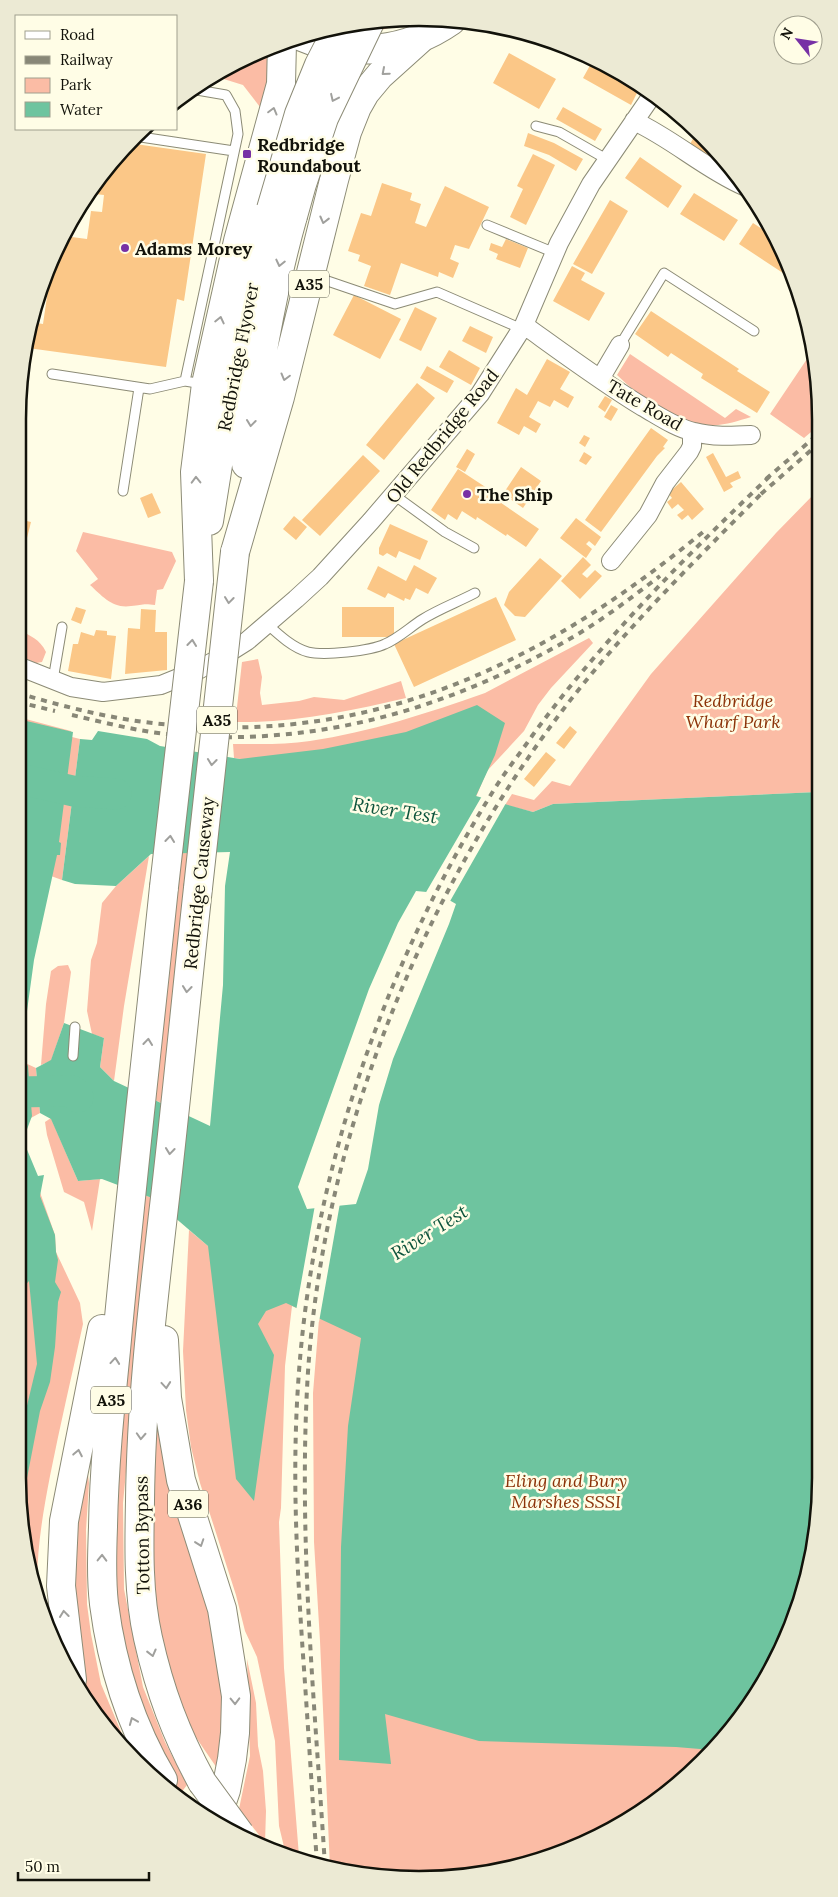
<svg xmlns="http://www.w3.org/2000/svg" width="838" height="1897" viewBox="0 0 838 1897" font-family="Lora,serif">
<rect width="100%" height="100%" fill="#fffde6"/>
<path fill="#fbbca5" d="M411 18 392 27 378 31 383 22 386 21Z
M266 48C273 69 266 86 260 107L243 85 214 76Z
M813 350 817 366V427L804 438 770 414Z
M630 354 725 418 736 409 751 417C737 421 724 426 710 425 674 424 641 398 617 375Z
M817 491 818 792 553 804 533 812 505 805 512 794 534 800 552 781 570 786 651 674 776 533Z
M83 532 172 552 176 561 163 589 157 590 155 605C143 603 142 605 131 606 113 609 102 596 90 585L98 579 76 551Z
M18 629C30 636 40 639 46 652L42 662 36 663 18 655Z
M589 638 593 643 551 688 538 705 524 731 487 771 476 797 234 758 233 744C259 744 285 745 310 741 370 732 428 713 485 693Z
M258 659 262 677 260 693 262 705 299 701 314 697 344 700 401 681 406 698C351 711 294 723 237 722L236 716 242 662Z
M18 717 71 731 72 737 80 739 62 880 51 876 30 967 23 1062 36 1068 40 1113 29 1119 22 1141 55 1235 56 1252 80 1303 83 1324C72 1375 60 1425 50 1476 42 1518 35 1558 38 1601L18 1478Z
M178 853H189L164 1104 152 1099Z
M149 856 124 1006 114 1081 100 1067 104 1038 92 1034 87 1011 91 960 97 943 102 903 116 886Z
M68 965 71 972 64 1023 51 1061 41 1065 46 1004 51 971 58 966Z
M51 1118 78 1181 100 1179 92 1231 84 1202 64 1192 47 1135 45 1122Z
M139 1193 152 1198 123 1503 124 1589 143 1687 165 1742 187 1785 180 1794 143 1730 125 1674 110 1544Z
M189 1230 208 1246 820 1478 813 1557 790 1631 721 1743 619 1826 497 1872 419 1879 341 1872 330 1868 320 1641 314 1542 313 1393 319 1319 292 1306 285 1366 281 1508 279 1522 284 1668 299 1856 285 1851 279 1826 275 1741 257 1657 245 1631 236 1595 200 1483 191 1447 186 1410 183 1351Z
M156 1415 170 1488 203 1580 226 1677 221 1774 195 1736H184L150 1590Z
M83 1474 88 1475 89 1483 86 1530 87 1604 91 1634 101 1684 130 1753 117 1743 79 1690 70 1529Z
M247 1659 256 1703 258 1746 263 1771 266 1811 265 1843 239 1809 250 1756Z"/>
<path fill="#6ec49f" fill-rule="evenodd" d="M477 705 505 723 495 755 476 796 533 812 553 804 818 792 820 1478 813 1557 790 1631 721 1743 712 1750 676 1747 479 1741 385 1714 391 1764 339 1760 341 1547 348 1426 361 1338 286 1303 266 1311 258 1324 274 1355 254 1501 236 1479 208 1246 152 1198 102 1179 78 1181 51 1119 40 1113 36 1068 51 1060 64 1023 104 1038 100 1067 114 1081 210 1126 223 985 225 886 230 852 151 854 116 886 75 884 62 880 80 739 92 740 98 731 147 739 160 746 240 759 323 749 406 732ZM416 891 437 893 456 904 449 924 393 1059 379 1105 368 1169 356 1204 307 1209 298 1187 369 989 398 923Z
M18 719 73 732 59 842 61 843 60 855H57L34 960 24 1033V1061L28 1066 32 1116 23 1140 38 1176 44 1175 40 1196 55 1235 56 1252 58 1260 55 1282 61 1292 58 1302 55 1347 50 1382 40 1411 22 1504 18 1478V1443L37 1364 29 1281 18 1293Z"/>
<path fill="#fffde6" d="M482 796 506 803 449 903 436 895 425 894Z
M340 1203 319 1322 296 1311 315 1205Z"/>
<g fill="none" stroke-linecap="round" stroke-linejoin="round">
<path stroke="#6ec49f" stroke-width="31" d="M25 780 73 791 116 794
M18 1092 73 1091 78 1097"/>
</g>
<path fill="#fbc787" d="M509 53 556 79 539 109 493 83Z
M593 60 640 87 631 105 583 78Z
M563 107 602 129 595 141 556 119Z
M528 133 554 143 583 159 576 171 549 155 524 146Z
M696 133 719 156 715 162 689 146Z
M128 143 206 154 184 301 177 299 166 367 28 348 31 322 43 324 53 256 64 236 87 239 91 211 102 212 104 195 95 194 97 181Z
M533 154 555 165 526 225 510 217 523 189 517 186Z
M640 157 682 186 668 208 625 178Z
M721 158 733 170 731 173 717 164Z
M382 183 412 193 410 200 421 204 415 223 426 227 445 186 489 207 469 249 455 245 450 259 459 263 453 278 439 272 438 277 401 263 390 295 364 286 371 266 358 261 360 255 348 251 361 213 371 216Z
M694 193 738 220 724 241 680 214Z
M610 200 628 211 592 274 573 264Z
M753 223 773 236 789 263 783 273 739 244Z
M506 239 528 248 520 268 496 259 498 254 489 250 491 243 502 247Z
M572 266 585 273 581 280 605 293 589 321 553 301Z
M794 279 796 289 790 285Z
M354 295 401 319 380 359 333 335Z
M415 307 437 318 421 351 399 340Z
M651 311 739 369 737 371 770 392 757 413 701 378 703 374 671 353 668 357 635 334Z
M470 326 493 337 486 353 462 341Z
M449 350 480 368 471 385 439 367Z
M547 359 570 372 560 389 574 397 568 408 554 400 550 407 538 401 529 417 541 424 536 433 524 426 519 435 497 423 516 388 527 395Z
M427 366 454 381 447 393 420 378Z
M417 383 435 398 384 460 366 445Z
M605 396 612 400 605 412 598 407Z
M611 405 618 409 611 421 604 417Z
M651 428 668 440 663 447 665 448 657 456 601 532 585 520Z
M584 435 590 438 585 447 579 443Z
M467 449 475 454 465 472 456 467Z
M584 452 592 457 586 465 579 461Z
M713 453 726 477 738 471 741 478 730 483 733 487 724 492 706 457Z
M363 455 380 471 320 536 302 520Z
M521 467 541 481 523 508 503 494Z
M458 469 493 492 491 496 539 529 526 547 507 534 506 536 477 517 476 520 462 511 457 520 448 514 445 520 431 510Z
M681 482 704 509 692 520 688 515 682 520 677 515 684 510 678 504 672 509 667 502 672 498 668 493Z
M152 493 161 513 148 518 140 498Z
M294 516 307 527 296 540 283 529Z
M576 518 601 537 595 546 589 541 586 544 592 549 586 558 560 538Z
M18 519 31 522 27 538 18 536Z
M390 524 428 541 420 560 399 551 396 558 387 553 383 556 379 554V548Z
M583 557 591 565 582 574 587 578 595 570 602 576 580 599 561 581Z
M540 558 562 576 525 617 515 616 504 605 509 592Z
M414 565 437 578 428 594 416 588 410 600 405 598 404 601 388 593 385 598 367 589 378 566 406 581Z
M496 597 516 640 414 687 394 644Z
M76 607 86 610 81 624 71 620Z
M342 607H394V637H342Z
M141 609 156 610 155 632H167V670L125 674 128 628 140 629Z
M96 630 107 631V635L116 636 111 679 68 671 73 644H78L81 632 94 636Z
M570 726 577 732 564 749 556 743Z
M546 752 556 760 534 787 524 779Z"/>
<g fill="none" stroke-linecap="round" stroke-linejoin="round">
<g stroke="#8c8b76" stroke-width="11">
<path id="lane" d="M191 89 226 95 235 111 238 134 185 381 203 384
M536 126 559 132 608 160
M134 136 234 151
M487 225 555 253
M313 276 395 304 437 292 522 329
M620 345 664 273 754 331
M52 374 150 389 185 381
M123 491 139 388
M394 495 445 532 474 548
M18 578 20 568 18 554
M267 624C279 635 293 648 308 652 324 656 370 651 385 644 399 638 410 627 423 619 439 609 458 602 475 593
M53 680 62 627
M73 1056 75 1027"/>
</g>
<g stroke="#8c8b76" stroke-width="20">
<path id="street" d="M634 121C673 139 705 169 744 186
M524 325C563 353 602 382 643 407 659 416 676 428 694 432 712 437 732 436 751 435
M600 379 620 345
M611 561 648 515 665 483 689 452 692 446V432
M18 666 71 687 103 692 161 685 198 670 220 658 247 641 296 599 320 577 371 521 480 394 524 325 559 243 591 184 653 94"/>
</g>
<g stroke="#8c8b76" stroke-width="30">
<path id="primary" d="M246 464C257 380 270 297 293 216
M209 521C226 416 241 311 271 209
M235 552 280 397 334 180 347 132 357 107 365 93 380 75 420 39
M199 581 195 472 206 384 238 241 281 84 282 43
M198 888C186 997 176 1106 163 1215 152 1311 141 1405 140 1501 139 1547 138 1594 148 1638 160 1692 176 1734 202 1782
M164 1340 167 1398 181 1480 222 1609 236 1696 235 1733 232 1759 226 1790 215 1823
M72 1680 61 1586 64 1521 102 1329
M163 1780C131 1726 112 1666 104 1604 101 1578 102 1553 103 1527 104 1467 110 1409 116 1350 130 1195 148 1042 164 887"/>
</g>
<g stroke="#8c8b76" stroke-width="30">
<path id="highway" d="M302 37C351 59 408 51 451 21"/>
</g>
<use href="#lane" stroke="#fff" stroke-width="9"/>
<use href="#street" stroke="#fff" stroke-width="18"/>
<use href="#primary" stroke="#fff" stroke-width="28"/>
<use href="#highway" stroke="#fff" stroke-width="28"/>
<path stroke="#888777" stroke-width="4" stroke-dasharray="6 6" stroke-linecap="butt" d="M766 479 817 435
M761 494 817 445
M18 693C68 708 120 721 172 725 380 743 546 661 703 532
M18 702 55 711
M72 715C106 723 141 732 176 735 319 747 451 708 573 637 604 619 632 597 660 576
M317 1863C312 1794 308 1724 303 1655 297 1566 292 1476 298 1386 311 1177 382 970 492 793 504 773 519 755 532 736 602 640 685 557 771 475
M325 1866C315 1707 299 1548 307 1389 319 1148 417 902 562 711 622 632 693 563 762 493"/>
<g stroke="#8c8b76" stroke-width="30" stroke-linecap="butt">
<path id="primary-bridge" d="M271 209 299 114 319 65 339 26
M293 216 302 184 324 118 370 22
M164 887 199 581
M198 888 235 552
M202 1782 240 1834"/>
</g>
<use href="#primary-bridge" stroke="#fff" stroke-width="28"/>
</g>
<defs><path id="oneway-chevron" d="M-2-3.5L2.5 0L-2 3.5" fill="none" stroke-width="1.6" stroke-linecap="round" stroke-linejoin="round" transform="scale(1.25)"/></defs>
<g stroke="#a0a09d">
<use href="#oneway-chevron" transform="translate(385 72) rotate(139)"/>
<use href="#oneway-chevron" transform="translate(334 98) rotate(115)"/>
<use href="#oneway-chevron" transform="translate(273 111) rotate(-75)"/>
<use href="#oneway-chevron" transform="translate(324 220) rotate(104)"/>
<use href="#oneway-chevron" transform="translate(280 263) rotate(103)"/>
<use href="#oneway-chevron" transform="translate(220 320) rotate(-77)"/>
<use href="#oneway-chevron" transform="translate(285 377) rotate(105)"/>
<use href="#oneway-chevron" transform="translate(251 423) rotate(97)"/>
<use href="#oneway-chevron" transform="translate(196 480) rotate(-91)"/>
<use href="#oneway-chevron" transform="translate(229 600) rotate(97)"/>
<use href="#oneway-chevron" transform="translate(192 643) rotate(-84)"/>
<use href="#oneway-chevron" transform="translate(212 762) rotate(96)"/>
<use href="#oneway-chevron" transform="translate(170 839) rotate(-84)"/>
<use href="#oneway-chevron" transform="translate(187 989) rotate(96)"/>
<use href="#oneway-chevron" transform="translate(148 1042) rotate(-84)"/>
<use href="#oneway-chevron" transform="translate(170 1151) rotate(96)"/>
<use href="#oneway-chevron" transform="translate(115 1361) rotate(-85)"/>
<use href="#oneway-chevron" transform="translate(166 1385) rotate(85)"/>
<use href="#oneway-chevron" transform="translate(141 1436) rotate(93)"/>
<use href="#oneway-chevron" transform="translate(78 1453) rotate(-79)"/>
<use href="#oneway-chevron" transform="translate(200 1543) rotate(71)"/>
<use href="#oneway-chevron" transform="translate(102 1558) rotate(-89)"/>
<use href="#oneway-chevron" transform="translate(64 1614) rotate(-97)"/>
<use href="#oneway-chevron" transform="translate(152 1653) rotate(76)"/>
<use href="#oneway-chevron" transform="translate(235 1701) rotate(89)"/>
<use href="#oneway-chevron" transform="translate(133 1721) rotate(-112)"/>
</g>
<g fill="#7731a5" stroke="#fffde6" stroke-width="2">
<rect x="242" y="149" width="10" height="10" rx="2.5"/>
<circle cx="125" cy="248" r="5"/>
<circle cx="467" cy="494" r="5"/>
</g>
<g text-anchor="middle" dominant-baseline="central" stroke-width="5" stroke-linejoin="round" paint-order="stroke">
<g fill="#fffde6" stroke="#59584c" stroke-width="1">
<rect x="289" y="270.5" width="40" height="27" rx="4"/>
<rect x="197" y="706.5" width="40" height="27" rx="4"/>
<rect x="91" y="1386.5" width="40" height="27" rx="4"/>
<rect x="168" y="1490.5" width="40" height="27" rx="4"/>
</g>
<g font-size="16" font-weight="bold" fill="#12120a">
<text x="309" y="284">A35</text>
<text x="217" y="720">A35</text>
<text x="111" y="1400">A35</text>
<text x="188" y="1504">A36</text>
</g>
<g font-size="18" font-weight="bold" fill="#12120a" stroke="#fffde6" text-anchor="start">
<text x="257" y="144">Redbridge<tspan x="257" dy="21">Roundabout</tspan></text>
<text x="135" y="248">Adams Morey</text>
<text x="477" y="494">The Ship</text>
</g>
<g font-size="18" fill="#12120a" stroke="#fffde6">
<text transform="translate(238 357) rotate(-79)">Redbridge Flyover</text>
<text transform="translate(645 405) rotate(30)">Tate Road</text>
<text transform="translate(442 436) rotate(-51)">Old Redbridge Road</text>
<text transform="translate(199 883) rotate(-84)">Redbridge Causeway</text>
<text transform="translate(142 1535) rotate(-91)">Totton Bypass</text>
</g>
<g font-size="18" font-style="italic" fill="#8c3309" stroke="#fffde6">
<text x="733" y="700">Redbridge<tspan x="733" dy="21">Wharf Park</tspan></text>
<text x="566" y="1480">Eling and Bury<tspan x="566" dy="21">Marshes SSSI</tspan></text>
</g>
<g font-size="19" font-style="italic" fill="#0d543c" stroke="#fffde6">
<text transform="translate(395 810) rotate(9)">River Test</text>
<text transform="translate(429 1232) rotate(-32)">River Test</text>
</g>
</g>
<path d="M0 0H838V1897H0ZM419 26H419A393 393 0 0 1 812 419V1478A393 393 0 0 1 419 1871H419A393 393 0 0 1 26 1478V419A393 393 0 0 1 419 26Z" fill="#ecead4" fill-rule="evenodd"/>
<path fill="none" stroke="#12120a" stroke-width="2.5" d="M419 26H419A393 393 0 0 1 812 419V1478A393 393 0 0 1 419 1871H419A393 393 0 0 1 26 1478V419A393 393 0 0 1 419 26Z"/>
<rect x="15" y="15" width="162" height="115" fill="#fffde6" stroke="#a09f8e"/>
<rect x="25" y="31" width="25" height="8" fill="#ffffff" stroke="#a09f8e"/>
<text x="60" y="40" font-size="15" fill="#12120a">Road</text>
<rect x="25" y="56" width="25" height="8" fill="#888777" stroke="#a09f8e"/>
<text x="60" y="65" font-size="15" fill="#12120a">Railway</text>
<rect x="25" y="78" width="25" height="15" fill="#fbbca5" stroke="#a09f8e"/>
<text x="60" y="90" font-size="15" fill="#12120a">Park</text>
<rect x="25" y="102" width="25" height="15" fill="#6ec49f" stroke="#a09f8e"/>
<text x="60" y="115" font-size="15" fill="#12120a">Water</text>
<g transform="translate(798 40) rotate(300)"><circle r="24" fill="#fffde6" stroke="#a09f8e"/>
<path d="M0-4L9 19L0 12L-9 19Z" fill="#7731a5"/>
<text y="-8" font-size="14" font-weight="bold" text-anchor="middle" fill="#12120a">N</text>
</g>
<path d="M18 1872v8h131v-8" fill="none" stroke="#12120a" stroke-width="2.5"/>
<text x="25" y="1872" font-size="15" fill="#12120a" stroke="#fffde6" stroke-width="4" paint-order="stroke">50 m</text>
</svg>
